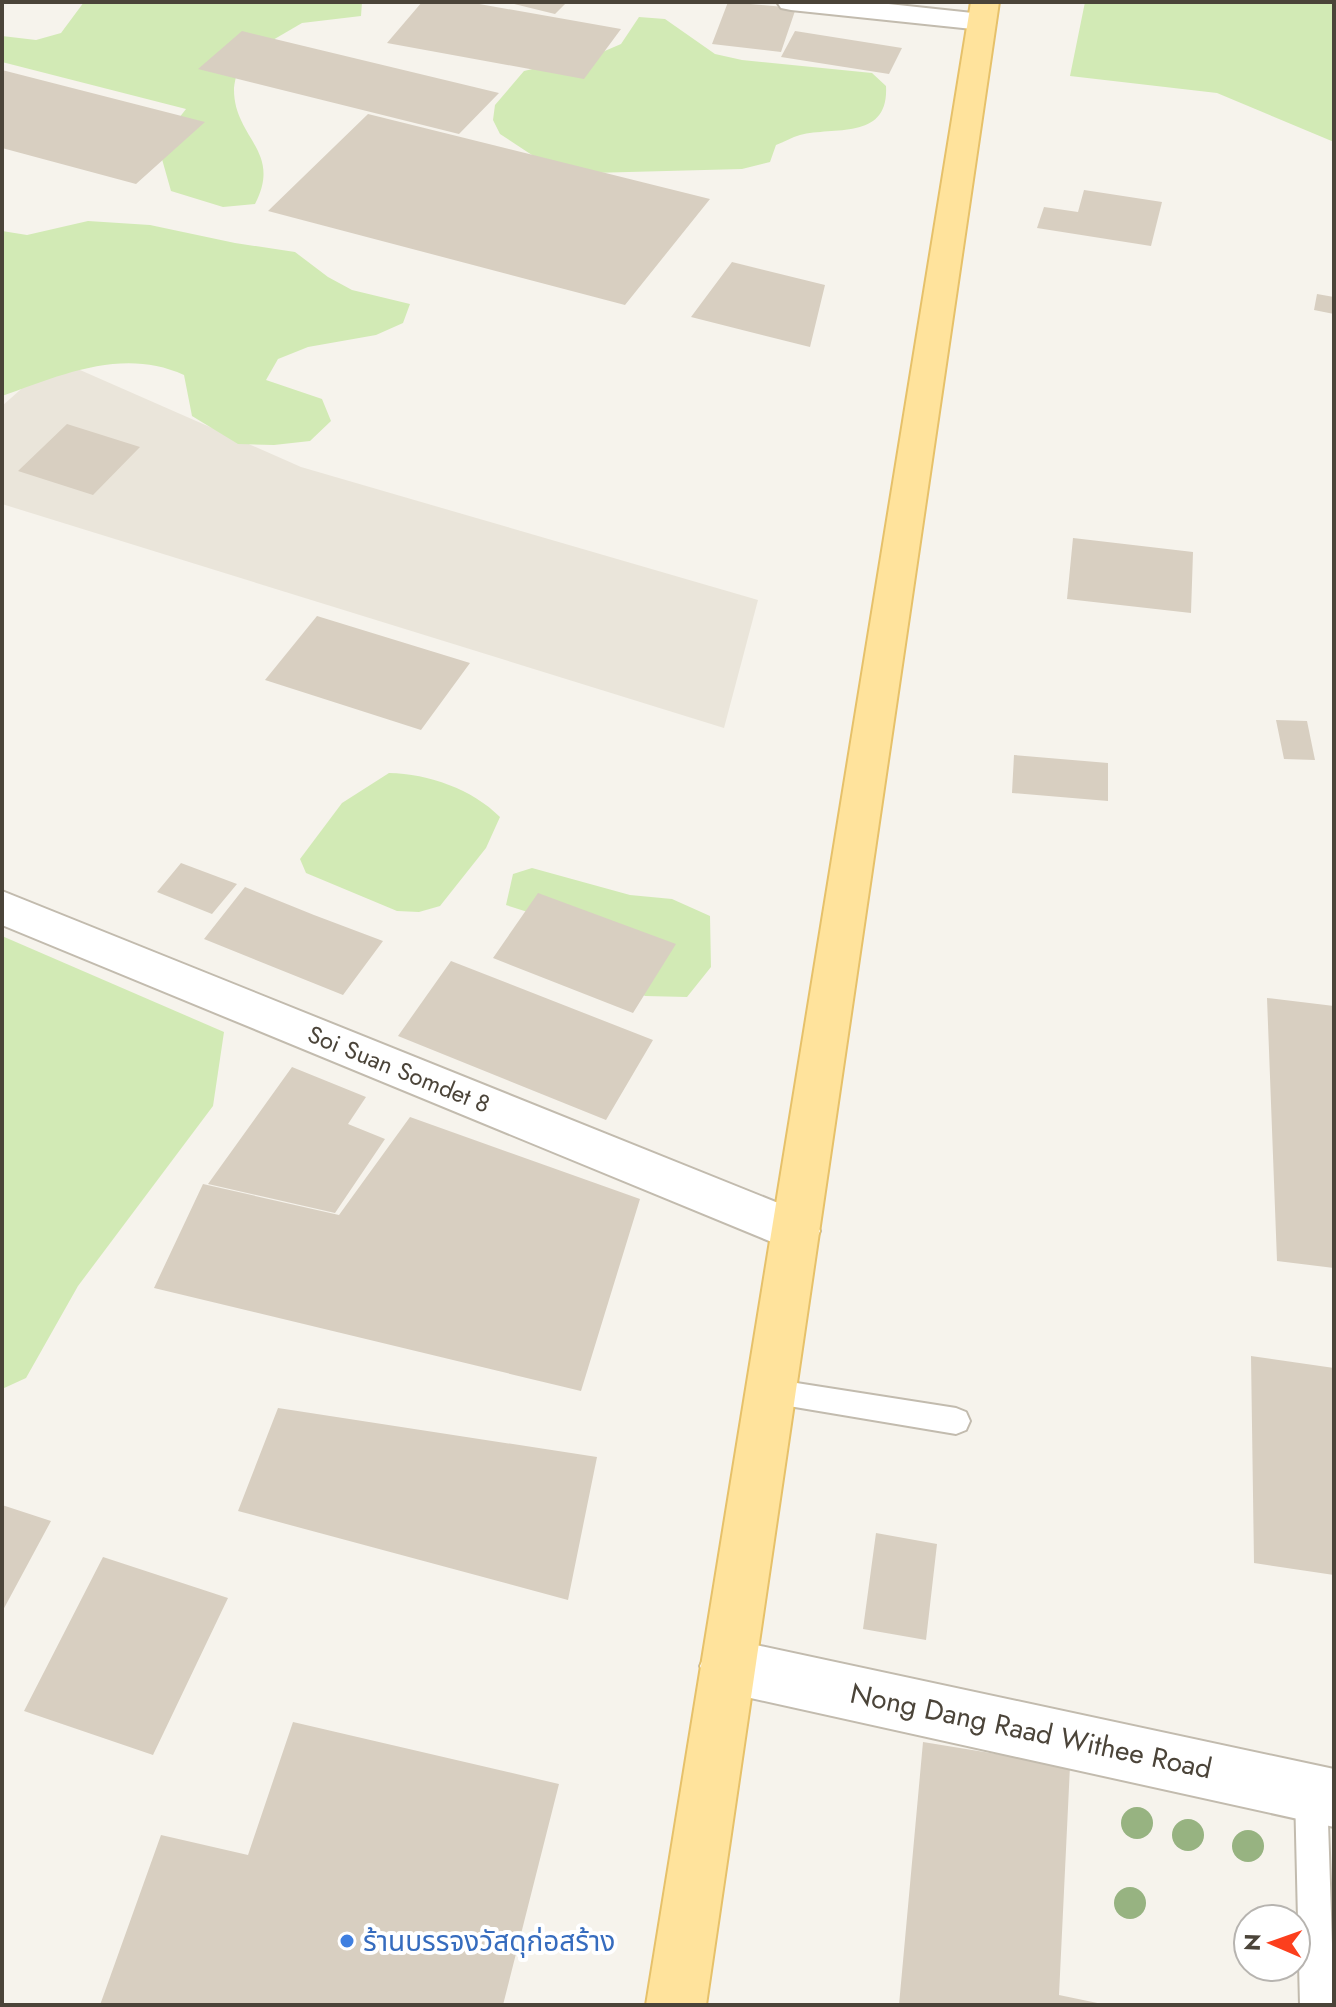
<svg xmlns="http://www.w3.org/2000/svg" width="1336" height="2007" viewBox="0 0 1336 2007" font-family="Jost,'Noto Sans Thai',sans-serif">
<rect width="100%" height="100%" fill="#f6f3ec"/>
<path fill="#eae5da" d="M55 359 301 467 758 600 724 728 2 504V406Z"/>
<path fill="#d2eab5" d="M84 2H362L361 16 302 23 242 58C239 67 235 78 234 88 233 138 283 150 255 204L223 207 171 191 158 145 186 109 2 62V36L36 40 61 33Z
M1085 2H1334V142L1217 93 1070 76Z
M639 17 665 19 715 54 742 60 872 73 886 86C889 141 835 126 800 135 792 137 784 142 776 145L770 162 742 169 591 173 538 159 500 134 493 120 495 105 524 71 600 53 621 44Z
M88 221 150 225 235 243 295 252 328 277 352 290 410 304 403 323 376 335 308 347 278 359 266 380 322 399 331 421 310 441 274 445 238 444 192 416 184 375C123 347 61 375 2 396V231L27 235Z
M389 773C429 774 472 789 500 817L486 848 440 906 419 912 397 911 306 873 300 859 342 803Z
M532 868 630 895 672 899 710 916 711 967 687 997 645 996 612 973 581 929 506 905 513 874Z
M2 936 224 1032 213 1106 78 1286 26 1378 2 1389Z"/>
<path fill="#d8cfc1" d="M422 2H468L621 29 584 79 387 43Z
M506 2H567L555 14Z
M728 2 796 8 781 52 712 44Z
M242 31 499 93 459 134 198 69Z
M795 31 902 48 889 74 781 57Z
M2 70 205 122 136 184 2 148Z
M368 114 710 199 625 305 268 211Z
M1084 190 1162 202 1151 246 1037 228 1044 207 1078 212Z
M732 262 825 285 810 347 691 317Z
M1317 294 1334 297V314L1314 310Z
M67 424 140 447 93 495 18 471Z
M1073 538 1193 552 1191 613 1067 599Z
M317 616 470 663 421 730 265 680Z
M1276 720 1307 721 1315 760 1284 759Z
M1014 755 1108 763V801L1012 793Z
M181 863 237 884 212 914 157 892Z
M245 887 314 915 383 941 343 995 204 939Z
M538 893 676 944 633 1013 493 958Z
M451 961 653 1040 606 1120 398 1036Z
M1267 998 1334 1006V1268L1277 1261Z
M292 1067 366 1097 348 1124 385 1139 335 1213 208 1184Z
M410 1117 640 1199 581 1391 154 1288 203 1184 339 1215Z
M1251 1356 1334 1368V1575L1254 1563Z
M278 1408 597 1457 568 1600 238 1511Z
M2 1505 51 1521 2 1612Z
M876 1533 937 1544 926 1640 863 1629Z
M103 1557 228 1598 153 1755 24 1711Z
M293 1722 559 1784 503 2005H100L161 1835 248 1855Z
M923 1742 1070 1766 1059 1995 1107 2005H899Z"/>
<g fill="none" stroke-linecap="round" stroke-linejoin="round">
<g stroke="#c2bbae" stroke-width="4">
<path id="service" d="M771 1379 956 1408 966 1412 970 1421 966 1430 956 1434 771 1403 761 1400 757 1391 761 1382Z
M1311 1776 1322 1781 1327 1792 1334 2005H1300L1295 1792 1300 1781Z"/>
</g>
<g stroke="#c2bbae" stroke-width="4">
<path id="minor" d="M777 2H870L982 14 992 16 996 22 992 28 982 30 791 10 781 8Z
M2 891 813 1217 820 1231 813 1245 796 1251 779 1245 2 925Z
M728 1639 1334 1769V1827L728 1693 709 1685 700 1666 709 1647Z"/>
</g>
<g stroke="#e6c16a" stroke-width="4">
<path id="primary" d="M971 2H999L706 2005H646Z"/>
</g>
<use href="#service" fill="#fff" fill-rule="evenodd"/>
<use href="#minor" fill="#fff" fill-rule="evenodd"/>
<use href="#primary" fill="#ffe39c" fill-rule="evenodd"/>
</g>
<g fill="#97b381">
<circle cx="1137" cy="1823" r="16"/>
<circle cx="1188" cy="1835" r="16"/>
<circle cx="1248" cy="1846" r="16"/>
<circle cx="1130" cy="1903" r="16"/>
</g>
<circle fill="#3f7fe0" stroke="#fff" stroke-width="3" cx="347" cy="1941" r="8"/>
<g text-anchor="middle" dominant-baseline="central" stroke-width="8" stroke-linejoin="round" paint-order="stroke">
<g font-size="24" fill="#4b4439" stroke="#fff">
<text transform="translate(399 1069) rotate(22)">Soi Suan Somdet 8</text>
</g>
<g font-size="28" fill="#4b4439" stroke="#fff">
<text transform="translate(1031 1731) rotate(12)">Nong Dang Raad Withee Road</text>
</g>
<g font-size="28" fill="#366cbe" stroke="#fff" text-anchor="start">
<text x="363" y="1941">ร้านบรรจงวัสดุก่อสร้าง</text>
</g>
</g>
<rect width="1336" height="2007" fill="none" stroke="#4b4439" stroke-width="8"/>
<g transform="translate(1272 1943) rotate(272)"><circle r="38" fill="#ffffff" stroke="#b7b4b0" stroke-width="2"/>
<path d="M0-6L14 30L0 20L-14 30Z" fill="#fc3f1d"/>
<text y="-12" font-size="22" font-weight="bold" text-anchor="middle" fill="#4b4439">N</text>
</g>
</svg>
